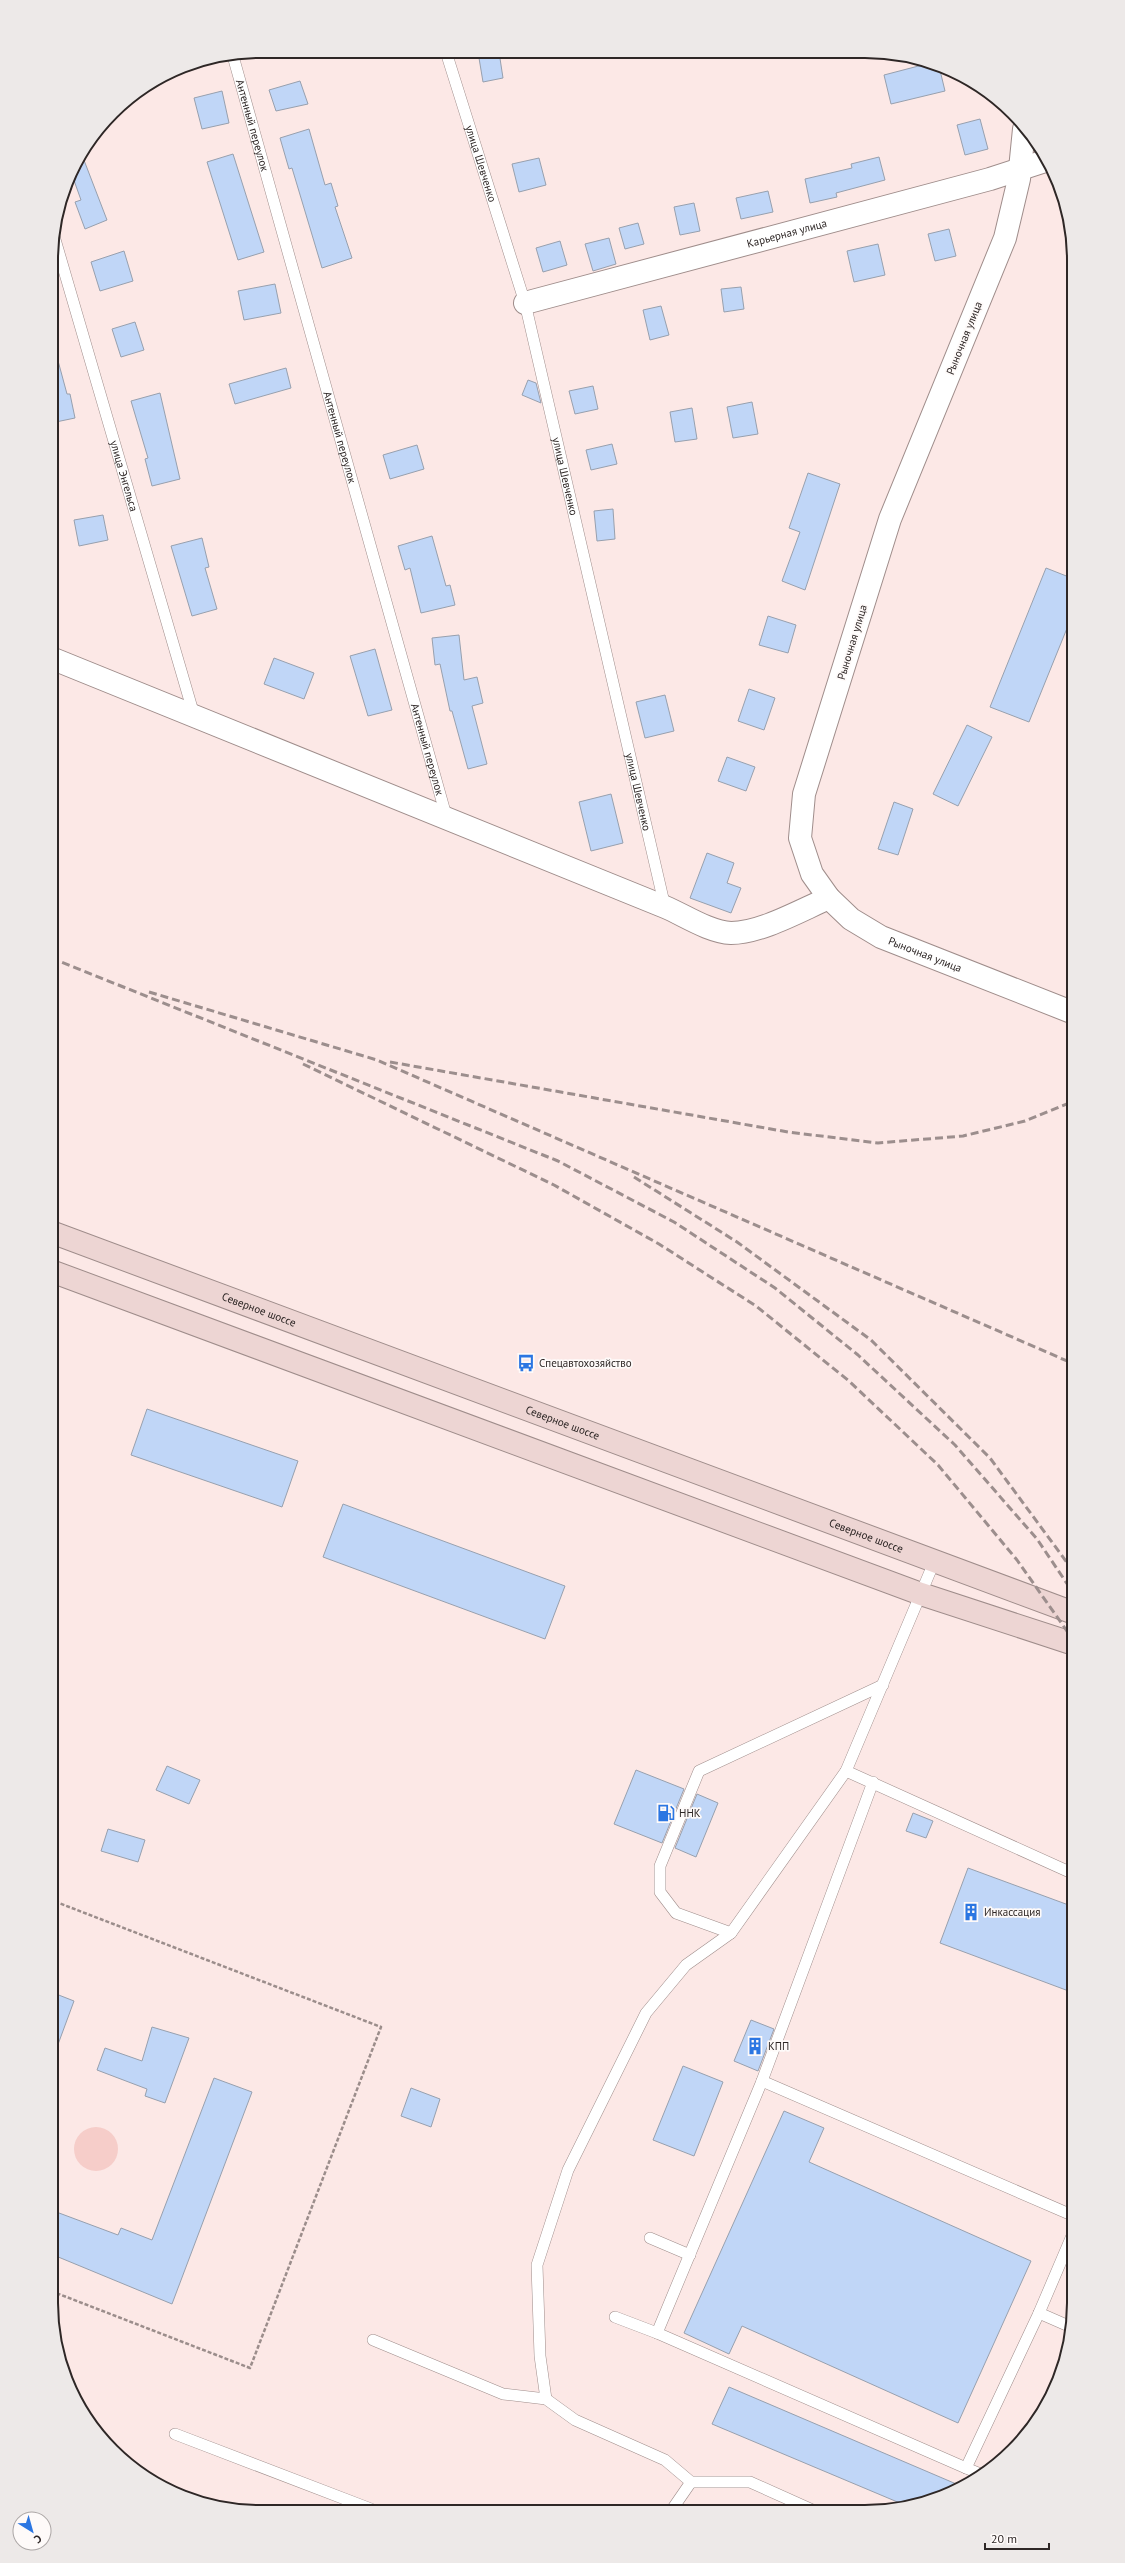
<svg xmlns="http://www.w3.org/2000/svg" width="1125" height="2563" viewBox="0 0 1125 2563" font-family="'PT Sans',sans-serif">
<rect width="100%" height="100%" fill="#fce8e6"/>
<path fill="#f6cdc9" d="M74 2149a22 22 0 1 1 44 0a22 22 0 1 1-44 0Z"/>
<path fill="#c0d6f7" stroke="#97a0ae" d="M478 52H499L503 78 483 82Z
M930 63 939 66 945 91 891 104 884 75Z
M300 81 308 104 276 111 269 90Z
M222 91 229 123 202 129 194 98Z
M980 119 988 149 965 155 957 125Z
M309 129 325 185 331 183 338 206 335 207 352 258 322 268 292 168 289 169 280 138Z
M233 154 264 252 238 260 207 162Z
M82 155 107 220 85 229 75 202 81 200 71 172Z
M879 157 885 180 836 193 837 197 810 203 805 179 852 168 851 164Z
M539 158 546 185 519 192 512 164Z
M768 191 773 212 741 219 736 198Z
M694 203 700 231 680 235 674 207Z
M638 223 644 244 625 249 619 228Z
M949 229 956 256 935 261 928 234Z
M609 238 616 264 593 271 585 244Z
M560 241 567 265 543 272 536 248Z
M878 244 885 275 854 282 847 251Z
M124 251 133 281 100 291 91 262Z
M275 284 281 313 244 320 238 291Z
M741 287 744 309 724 312 721 289Z
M661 306 669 335 650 340 643 310Z
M135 322 144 350 121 357 112 329Z
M57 357 67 394H70L75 418 51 423V358Z
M286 368 291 388 235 404 229 384Z
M528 380 536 383 541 403 522 395Z
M593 386 598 409 575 414 569 391Z
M160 393 180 479 152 486 145 459 148 458 131 401Z
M752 402 758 434 733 438 727 407Z
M692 408 697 439 675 442 670 412Z
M612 444 617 464 591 470 586 450Z
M417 445 424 469 390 479 383 455Z
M808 473 840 484 805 590 782 581 800 532 789 528Z
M613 509 615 539 597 541 594 511Z
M103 515 108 540 79 546 74 520Z
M432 536 446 586 450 585 455 605 421 613 410 568 405 570 398 546Z
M202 538 209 567 205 568 217 609 192 616 171 546Z
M1046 568 1074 579V611L1029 722 990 707Z
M768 616 796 625 788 653 759 645Z
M459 635 464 680 477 677 483 703 472 706 487 764 468 769 452 711H450L440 664 435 665 432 638Z
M375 649 392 710 368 716 350 656Z
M274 658 314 673 304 699 264 684Z
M749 689 775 698 764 730 738 721Z
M665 695 674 731 645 738 636 702Z
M967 725 992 737 958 806 933 794Z
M727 757 755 767 746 791 718 781Z
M611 794 623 843 591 851 579 802Z
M894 802 913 809 898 855 878 849Z
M707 853 734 863 727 883 741 888 731 913 690 898Z
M147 1409 298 1461 282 1507 131 1455Z
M343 1504 565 1586 545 1639 323 1557Z
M167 1766 200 1780 189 1804 156 1790Z
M636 1770 684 1789 662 1843 614 1824Z
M697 1794 718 1803 696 1857 675 1848Z
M913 1813 933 1821 926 1838 906 1831Z
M108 1829 145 1840 138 1862 101 1851Z
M968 1868 1074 1907V1993L940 1943Z
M51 1992 74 2001 53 2058H51Z
M751 2020 774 2029 758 2071 734 2061Z
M152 2027 189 2038 165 2103 145 2096 147 2089 97 2070 105 2048 142 2061Z
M683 2066 723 2082 694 2156 653 2140Z
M214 2078 252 2092 172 2304 51 2254V2210L118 2235 121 2228 152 2240Z
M411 2088 440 2099 431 2127 401 2116Z
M784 2111 824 2128 809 2162 1031 2261 958 2423 742 2326 729 2354 684 2333Z
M729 2387 961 2486 919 2505 907 2506 712 2424Z"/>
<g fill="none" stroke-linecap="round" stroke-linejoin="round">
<g stroke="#9f8d8b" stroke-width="12">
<g id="service">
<path id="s1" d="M446 52 525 303 665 907"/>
<path id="s2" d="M233 56 447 819"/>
<path d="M178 68 189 65"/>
<path id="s3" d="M54 236 194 715"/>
<path d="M846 1771 1074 1874"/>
<path d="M873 1782 762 2081 1074 2216"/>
<path d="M731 1933 676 1913 660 1892V1866L699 1771 883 1685"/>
<path d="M762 2081 657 2333 966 2468"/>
<path d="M650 2238 690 2255"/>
<path d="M1039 2313 1071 2327"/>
<path d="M615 2317 657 2333"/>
<path d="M373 2340 503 2394 546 2399 575 2420 665 2460 691 2482H750L817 2512"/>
<path d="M546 2399 540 2356 537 2265 568 2170 646 2013 686 1965 731 1933 846 1771 935 1560"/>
<path d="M175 2434 371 2509"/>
<path d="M983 2475 966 2468 1039 2313 1074 2231"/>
<path d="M671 2511 691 2482"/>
</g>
</g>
<g stroke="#9f8d8b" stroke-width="24">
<g id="minor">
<path id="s4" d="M525 303 990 179 1048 160"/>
<path d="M51 658 665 907C684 915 709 932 731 933 761 933 801 910 829 898"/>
</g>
</g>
<g stroke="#9f8d8b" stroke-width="24">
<g id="tertiary">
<path id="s5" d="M1024 129 1019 179 1005 238 890 519 804 794 800 838 812 874 829 898 851 919 881 937 1074 1013"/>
</g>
</g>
<g stroke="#9f8d8b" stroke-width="24">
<g id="secondary">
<path id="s6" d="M51 1232 1074 1613"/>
<path d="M51 1271 921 1594 1074 1644"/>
</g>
</g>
<path stroke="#9b8d8b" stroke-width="2.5" stroke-dasharray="4 2" stroke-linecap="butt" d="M51 2291 250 2368 381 2027 51 1900"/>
<use href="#service" stroke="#fff" stroke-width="11"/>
<use href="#minor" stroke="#fff" stroke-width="22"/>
<use href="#tertiary" stroke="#fff" stroke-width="22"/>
<use href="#secondary" stroke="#edd5d3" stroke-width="22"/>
<path stroke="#9c8e8d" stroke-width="3" stroke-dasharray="8 4" stroke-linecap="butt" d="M51 958 558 1161 674 1222 775 1288 858 1355 955 1445 1037 1539 1074 1594
M149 992 377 1060 1074 1364
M390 1062 788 1132 878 1143 963 1136 1025 1121 1074 1101
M303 1064 554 1185 659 1244 756 1306 849 1381 938 1465 1017 1560 1074 1641
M634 1177 737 1242 871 1340 990 1458 1074 1572"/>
</g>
<defs>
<g id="bus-bare" transform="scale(1.38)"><path d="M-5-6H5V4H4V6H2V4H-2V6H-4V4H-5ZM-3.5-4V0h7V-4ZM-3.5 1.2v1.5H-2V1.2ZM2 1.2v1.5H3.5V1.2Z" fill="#2b76e2" stroke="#fefaf9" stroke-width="2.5" paint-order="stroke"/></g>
<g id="fuel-bare" transform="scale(1.38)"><path d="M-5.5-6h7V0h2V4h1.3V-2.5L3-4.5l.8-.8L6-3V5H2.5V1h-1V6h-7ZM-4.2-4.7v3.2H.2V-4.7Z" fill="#2b76e2" stroke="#fefaf9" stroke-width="2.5" paint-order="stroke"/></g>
<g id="building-bare" transform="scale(1.38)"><path d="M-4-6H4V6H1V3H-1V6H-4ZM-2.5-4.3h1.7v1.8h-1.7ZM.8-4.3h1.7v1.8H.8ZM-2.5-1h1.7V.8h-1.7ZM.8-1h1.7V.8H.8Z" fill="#2b76e2" stroke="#fefaf9" stroke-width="2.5" paint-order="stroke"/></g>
</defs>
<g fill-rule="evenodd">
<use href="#bus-bare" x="526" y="1363"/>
<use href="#fuel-bare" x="666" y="1813"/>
<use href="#building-bare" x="971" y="1912"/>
<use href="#building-bare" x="755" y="2046"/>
</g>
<g text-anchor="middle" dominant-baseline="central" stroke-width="3.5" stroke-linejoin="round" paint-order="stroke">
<g font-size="11" fill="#2e2726" stroke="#fefaf9">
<text stroke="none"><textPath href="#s2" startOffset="72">Антенный переулок</textPath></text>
<text stroke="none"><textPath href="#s1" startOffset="117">улица Шевченко</textPath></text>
<text stroke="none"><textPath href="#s4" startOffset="271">Карьерная улица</textPath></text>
<text transform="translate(964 338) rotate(-68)">Рыночная улица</text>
<text stroke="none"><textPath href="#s2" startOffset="396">Антенный переулок</textPath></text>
<text stroke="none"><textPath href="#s3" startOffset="250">улица Энгельса</textPath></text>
<text stroke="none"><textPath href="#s1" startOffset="441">улица Шевченко</textPath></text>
<text transform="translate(852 642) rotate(-73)">Рыночная улица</text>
<text stroke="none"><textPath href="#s2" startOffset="720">Антенный переулок</textPath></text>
<text stroke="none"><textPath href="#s1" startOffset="765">улица Шевченко</textPath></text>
<text stroke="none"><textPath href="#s5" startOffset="927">Рыночная улица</textPath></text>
<text stroke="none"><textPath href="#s6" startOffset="222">Северное шоссе</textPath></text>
<text stroke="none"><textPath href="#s6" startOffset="546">Северное шоссе</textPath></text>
<text stroke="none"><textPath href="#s6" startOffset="870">Северное шоссе</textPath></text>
</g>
<g font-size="11" fill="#2e2726" stroke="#fefaf9" text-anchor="start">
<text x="539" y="1363">Спецавтохозяйство</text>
<text x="679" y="1813">ННК</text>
<text x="984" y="1912">Инкассация</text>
<text x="768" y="2046">КПП</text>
</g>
</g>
<path d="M0 0H1125V2563H0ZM260 58H865A202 202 0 0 1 1067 260V2303A202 202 0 0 1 865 2505H260A202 202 0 0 1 58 2303V260A202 202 0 0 1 260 58Z" fill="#ede9e8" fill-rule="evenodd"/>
<path fill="none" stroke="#2e2726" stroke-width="2" d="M260 58H865A202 202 0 0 1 1067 260V2303A202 202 0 0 1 865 2505H260A202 202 0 0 1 58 2303V260A202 202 0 0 1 260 58Z"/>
<g transform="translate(32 2531) rotate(143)"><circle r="19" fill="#fefaf9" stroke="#aba6a5"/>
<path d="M0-3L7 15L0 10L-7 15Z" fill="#2b76e2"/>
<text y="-6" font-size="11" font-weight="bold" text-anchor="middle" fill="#2e2726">С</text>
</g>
<path d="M985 2543v6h64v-6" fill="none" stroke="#2e2726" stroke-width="2"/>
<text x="991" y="2543" font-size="12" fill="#2e2726" stroke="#fefaf9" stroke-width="3" paint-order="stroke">20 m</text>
</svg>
